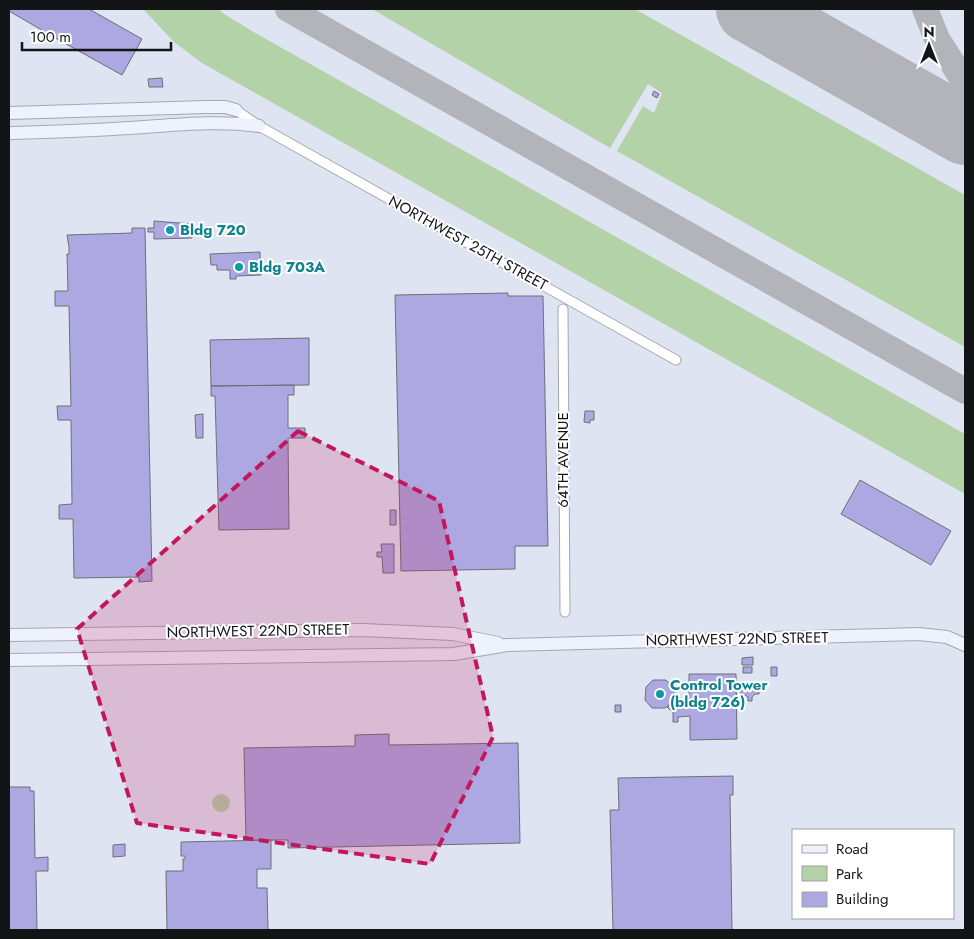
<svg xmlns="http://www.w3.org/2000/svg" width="974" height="939" viewBox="0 0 974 939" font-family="Jost,sans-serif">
<rect width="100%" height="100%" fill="#eceff5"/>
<path fill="#dfe4f2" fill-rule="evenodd" d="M9 9H965V930H9ZM793 830H953V918H793Z"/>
<path fill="#b3d2a8" d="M143 9H218L224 14 252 31 965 434V494L202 63 174 42Z
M372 9H635L965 195V347L617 151 643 106 654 113 662 93 648 84 610 148Z
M212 803a9 9 0 1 1 18 0a9 9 0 1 1-18 0Z"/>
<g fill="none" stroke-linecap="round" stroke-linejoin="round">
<path stroke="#b2b4ba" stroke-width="26" d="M288 9 965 391
M925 9 937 39 965 83"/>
<path stroke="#b2b4ba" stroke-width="68" d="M750 9 965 131"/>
</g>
<path fill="#ada8e2" stroke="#6f6f75" d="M9 9H89L142 39 122 75 50 35 47 39 43 37 45 32 9 11Z
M162 78 163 87H149L148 79Z
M654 91 659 94 657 98 652 95Z
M154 221 192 224V238L154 239V232H148V228H154Z
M132 228H145L152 581 139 582V577L74 578 73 519H59V505L72 504 71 420H58L57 406H71L69 306H55V291H68L67 254H69V247L67 235 132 233Z
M260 252 261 275 236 276V279H230V270H217V265H211L210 254Z
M508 293V296H543L548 546H515V569L401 571 395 295Z
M309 338V385L211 386 210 340Z
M294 385V395H288V428H305V438H288L289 529 219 530 215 396H211V386Z
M585 411H594V420H590V423L584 422Z
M203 414V438H196L195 415Z
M860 480 951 531 931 565 841 514Z
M390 510H396V525H390Z
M381 544H394V573H383L382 557H377V552H382Z
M753 657V665H742V658Z
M743 667H752V673H743Z
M771 667H777V676H771Z
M689 674H736L737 739 690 740V716L678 717V722H673V711H671L667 707 671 704 673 705H689Z
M653 680H666L674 688V701L665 708H652L645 700 646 687Z
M748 683H753V688L755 690H759V694H755L752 697V701H748V697L745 695H741V690H737V685H748Z
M615 705H621V712H615Z
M389 734V745L518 743 520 843 288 848V840H246L244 748 355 746V735Z
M733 776V795H730L732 930H613L610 810H619L618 778Z
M9 787H30V791H34L35 858 48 857V871H36L37 930H9Z
M271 840V869H257V888H267L268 930H167L166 871H183V859H185V856H181V842Z
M125 844V856L113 857V845Z"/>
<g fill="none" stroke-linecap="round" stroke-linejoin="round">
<g stroke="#a6a8af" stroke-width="11">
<path id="street" d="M236 110 259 126 676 360
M563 309 565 612"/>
</g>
<g stroke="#a6a8af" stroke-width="14">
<path id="secondary" d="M9 113 205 107H225L236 110
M9 133C43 132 78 131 113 129 161 127 211 119 259 126
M9 635 362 630 453 634 498 643
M9 660 454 654 507 645 919 634 947 637 965 645"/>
</g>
<use href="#street" stroke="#fff" stroke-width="9"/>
<use href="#secondary" stroke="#edf2fd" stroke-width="12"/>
</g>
<path fill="#c2185b" fill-opacity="0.2" stroke="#c2185b" stroke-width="4" stroke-dasharray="10 6" stroke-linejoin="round" d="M298 431 439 501 493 737 430 864 137 823 77 629Z"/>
<g fill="#0f9aa8" stroke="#fff" stroke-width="2">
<circle cx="170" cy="230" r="5"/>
<circle cx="239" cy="267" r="5"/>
<circle cx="660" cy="694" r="5"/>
</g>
<g text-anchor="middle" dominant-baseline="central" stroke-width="4" stroke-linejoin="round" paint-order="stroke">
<g font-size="15" font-weight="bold" fill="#0d838f" stroke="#fff" text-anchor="start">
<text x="180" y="230">Bldg 720</text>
<text x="249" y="267">Bldg 703A</text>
<text x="670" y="685">Control Tower<tspan x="670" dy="17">(bldg 726)</tspan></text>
</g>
<g font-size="15" fill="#131416" stroke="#fff">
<text transform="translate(468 243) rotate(29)">NORTHWEST 25TH STREET</text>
<text transform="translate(563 460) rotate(-90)">64TH AVENUE</text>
<text transform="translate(258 631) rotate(-1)">NORTHWEST 22ND STREET</text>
<text transform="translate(737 639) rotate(-1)">NORTHWEST 22ND STREET</text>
</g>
</g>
<rect width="974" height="939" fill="none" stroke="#131416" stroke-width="20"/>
<rect x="792" y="829" width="162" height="90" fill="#ffffff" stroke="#a1a1a2"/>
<rect x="802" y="845" width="25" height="8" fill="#edf2fd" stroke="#a1a1a2"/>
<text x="836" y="854" font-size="15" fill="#131416">Road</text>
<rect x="802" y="866" width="25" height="15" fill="#b3d2a8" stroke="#a1a1a2"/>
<text x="836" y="879" font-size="15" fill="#131416">Park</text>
<rect x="802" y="892" width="25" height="15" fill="#ada8e2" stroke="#a1a1a2"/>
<text x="836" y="904" font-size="15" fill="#131416">Building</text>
<g transform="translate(929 45)" stroke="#ffffff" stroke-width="4" paint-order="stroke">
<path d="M0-4L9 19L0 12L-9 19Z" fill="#131416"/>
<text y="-8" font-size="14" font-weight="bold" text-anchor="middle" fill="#131416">N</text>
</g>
<path d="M22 42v8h149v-8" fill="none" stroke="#131416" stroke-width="2.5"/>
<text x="30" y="42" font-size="15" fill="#131416" stroke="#ffffff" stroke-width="4" paint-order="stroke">100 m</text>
</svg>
